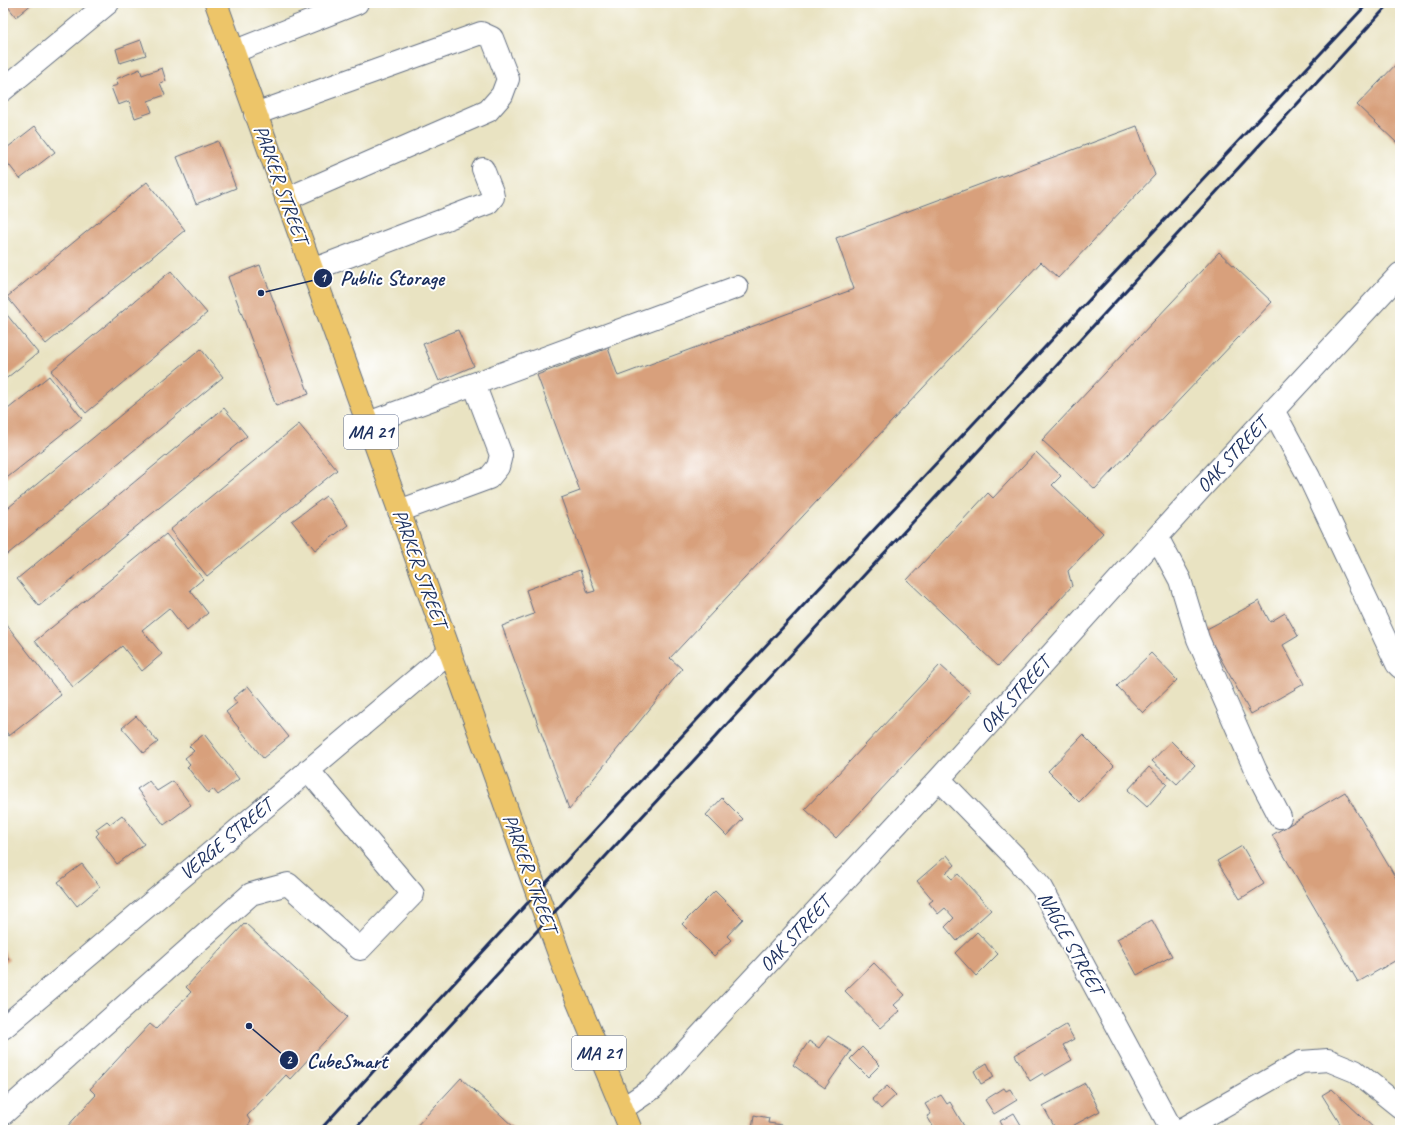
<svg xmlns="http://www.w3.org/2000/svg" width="1403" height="1133" viewBox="0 0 1403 1133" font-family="Caveat,sans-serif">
<rect width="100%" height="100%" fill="#fff"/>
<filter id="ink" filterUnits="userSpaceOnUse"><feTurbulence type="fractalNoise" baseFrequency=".025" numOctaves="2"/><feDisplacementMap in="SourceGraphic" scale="8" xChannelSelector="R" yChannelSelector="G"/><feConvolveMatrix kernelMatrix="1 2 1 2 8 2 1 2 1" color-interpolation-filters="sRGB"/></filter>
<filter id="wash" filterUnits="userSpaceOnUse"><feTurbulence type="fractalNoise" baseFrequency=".012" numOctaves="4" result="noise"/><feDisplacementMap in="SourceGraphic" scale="16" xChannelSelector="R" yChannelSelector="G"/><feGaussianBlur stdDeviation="0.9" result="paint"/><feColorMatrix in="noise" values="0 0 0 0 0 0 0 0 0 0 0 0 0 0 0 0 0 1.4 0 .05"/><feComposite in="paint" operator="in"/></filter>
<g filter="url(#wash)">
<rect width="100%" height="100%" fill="#e9e3c2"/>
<g id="blocks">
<path fill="#d8a07c" d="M5 3H33L16 17Z
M141 40 146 55 120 63 116 49Z
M1400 60V140L1397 143 1357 105Z
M162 68 166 81 160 83 165 95 148 101 152 112 135 118 129 101 118 105 111 87 118 85 116 79 140 69 142 75Z
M35 126 55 152 20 179 3 157V151Z
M1137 126 1155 175 1058 278 1041 262 670 658 682 669 569 809 502 626 534 614 526 590 580 570 588 593 595 591 561 498 580 491 537 375 608 348 618 376 854 289 836 238Z
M218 141 236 188 196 204 177 157Z
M147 182 185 230 46 344 7 297Z
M1219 252 1272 302 1095 489 1042 440Z
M260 265 309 394 276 406 228 277Z
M171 271 207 313 86 413 51 371Z
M3 310 38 353 3 381Z
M458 330 474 366 439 381 423 344Z
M201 349 223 377 3 558V512Z
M49 376 82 418 3 481V413Z
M224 408 247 436 39 606 17 579Z
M299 424 337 470 207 576 170 530Z
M1036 452 1061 476 1052 485 1103 533 1068 571 1072 586 998 666 907 580 988 493 993 498Z
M326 496 348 525 315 550 292 521Z
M166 534 203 579 190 590 208 613 187 631 169 608 142 630 162 654 142 671 122 646 73 687 35 641Z
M1259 601 1270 622 1285 613 1298 636 1283 645 1304 684 1251 714 1205 630Z
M3 620 61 695 9 736 3 727Z
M1151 653 1177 680 1143 713 1117 686Z
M940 665 971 693 836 838 805 809Z
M248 686 289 737 263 758 226 712 237 703 233 698Z
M136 716 158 742 144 753 122 728Z
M204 734 239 779 218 795 213 789 208 793 187 767 190 764 185 758 194 751 189 746Z
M1083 735 1114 766 1079 802 1048 771Z
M1171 741 1195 765 1177 784 1152 761Z
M1149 767 1167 784 1147 807 1128 790Z
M149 781 157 791 173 781 191 805 164 825 137 789Z
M1345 792 1400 885V958L1358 982 1272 835Z
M722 798 743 819 727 836 706 815Z
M122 815 144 844 117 864 96 836 99 833 96 829 107 821 110 824Z
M1242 846 1264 884 1240 899 1217 861Z
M947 855 955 865 946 873 952 879 958 874 991 910 957 941 945 927 954 918 945 908 938 914 929 903 933 900 917 881Z
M82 864 100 887 77 906 58 882Z
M715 891 743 919 727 936 731 940 714 956 682 924Z
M1152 920 1172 956 1137 975 1117 939Z
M245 923 347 1017 290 1079 286 1075 247 1116 251 1122 244 1130H64L96 1095 90 1089 150 1024 156 1029 191 992 186 987Z
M977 932 998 954 976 976 955 953Z
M3 950 9 959 3 964Z
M874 963 905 995 894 1005 900 1011 881 1028 845 991Z
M1066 1025 1074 1039 1063 1045 1072 1060 1045 1076 1043 1073 1030 1081 1015 1055Z
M828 1036 851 1051 825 1088 793 1065 809 1041 819 1048Z
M862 1047 880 1065 868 1077 850 1059Z
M987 1063 994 1077 981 1084 974 1071Z
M461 1078 517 1130H413Z
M1085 1083 1100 1111 1065 1130H1056L1043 1106Z
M887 1086 896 1095 881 1109 872 1099Z
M1004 1088 1006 1091 1010 1089 1017 1100 994 1114 985 1100Z
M1332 1089 1376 1130H1344L1322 1095Z
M941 1095 947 1104 950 1102 964 1126 957 1130H935L927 1116 931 1114 925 1104Z
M1014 1113 1024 1130H1005L1000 1121Z
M754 1115 769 1118 768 1123 783 1125 782 1130H752Z"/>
</g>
</g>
<g filter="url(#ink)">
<use href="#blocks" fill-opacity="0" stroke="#636e81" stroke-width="1"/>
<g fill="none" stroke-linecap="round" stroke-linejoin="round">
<g stroke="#636e81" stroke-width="24">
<path id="minor" d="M233 52 357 3
M3 90 108 3
M255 114 481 33 492 38 508 79 502 95 488 111 286 199
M312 270 488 203 493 197 492 192 483 169
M1273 410 1309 477 1397 664 1400 667
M368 423 737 287
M399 511 489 478 498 467 501 455 474 384
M1157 537 1180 580 1198 639 1255 769 1280 817
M939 779 1018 860 1042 888 1172 1130
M3 1028 450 651
M622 1109 653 1088 697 1039 939 779 1204 485 1400 274
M3 1114 251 894 288 884 360 949 413 894 308 770
M1181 1130 1301 1062 1328 1060 1355 1071 1400 1107"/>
</g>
<g stroke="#636e81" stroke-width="24">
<path id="major" d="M216 3 567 976 631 1130"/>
</g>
<use href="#minor" stroke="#fff" stroke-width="22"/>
<use href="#major" stroke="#edc569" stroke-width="22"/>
<path stroke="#1b2f5e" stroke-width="3" d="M320 1130C665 750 1017 377 1368 3
M354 1130 1390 3"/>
</g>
</g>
<g text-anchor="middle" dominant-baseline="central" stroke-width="4" stroke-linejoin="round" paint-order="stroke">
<g fill="#fff" stroke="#5f6d8e" stroke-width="1">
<rect x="344" y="415" width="54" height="34" rx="3"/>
<rect x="572" y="1036" width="54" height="34" rx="3"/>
</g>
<g font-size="19" font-weight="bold" fill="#1b2f5e">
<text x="371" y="432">MA 21</text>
<text x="599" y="1053">MA 21</text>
</g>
<g font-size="20" fill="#1b2f5e" stroke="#fff">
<text transform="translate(281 184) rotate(70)">PARKER STREET</text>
<text transform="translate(1232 455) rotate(-47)">OAK STREET</text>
<text transform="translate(420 568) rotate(70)">PARKER STREET</text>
<text transform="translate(1015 695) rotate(-48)">OAK STREET</text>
<text transform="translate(226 839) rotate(-40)">VERGE STREET</text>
<text transform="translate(530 873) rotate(70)">PARKER STREET</text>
<text transform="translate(795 934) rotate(-47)">OAK STREET</text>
<text transform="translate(1071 943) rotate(61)">NAGLE STREET</text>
</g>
</g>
<path fill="none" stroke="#1b2f5e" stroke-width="1.5" d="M261 293L323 278M249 1026L289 1060"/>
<g fill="#1b2f5e" stroke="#fff" stroke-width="1.5">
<circle cx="261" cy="293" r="4"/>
<circle cx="249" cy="1026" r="4"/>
<circle cx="323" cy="278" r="10"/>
<circle cx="289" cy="1060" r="10"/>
</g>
<g font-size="12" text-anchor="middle" font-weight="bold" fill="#fff">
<text x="323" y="282">1</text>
<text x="289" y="1064">2</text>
</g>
<g font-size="21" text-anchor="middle" font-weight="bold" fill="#1b2f5e" stroke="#fff" stroke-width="4" stroke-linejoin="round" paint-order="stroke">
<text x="392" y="285">Public Storage</text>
<text x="347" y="1068">CubeSmart</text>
</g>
<rect width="1403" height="1133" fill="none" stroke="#fff" stroke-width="16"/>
</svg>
